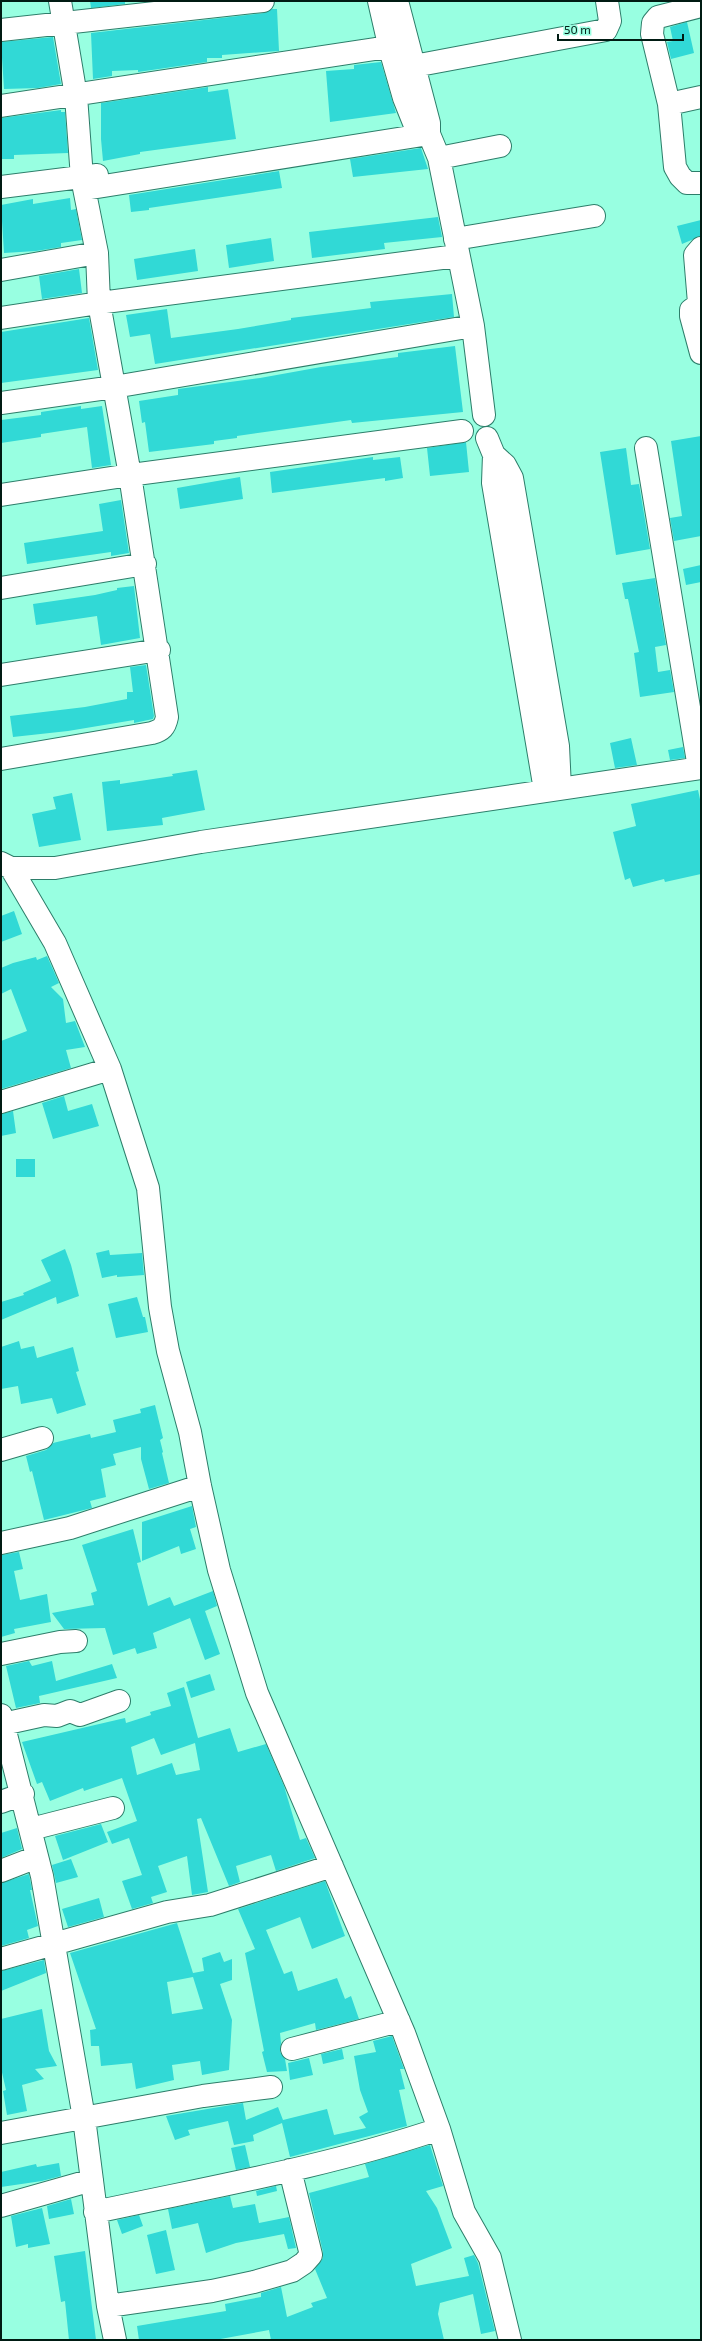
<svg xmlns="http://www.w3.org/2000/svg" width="702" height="2341" viewBox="0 0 702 2341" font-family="'Exo 2',sans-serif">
<rect width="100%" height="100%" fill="#98ffe1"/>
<path fill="#31d9d6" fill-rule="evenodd" d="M90 1H125V4L91 8Z
M272 9H277L279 51 222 55V58H207V62L138 72V70L112 71V76L93 79 91 33 264 13Z
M687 22 694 53 671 59 667 42 673 41 670 27Z
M53 37 61 84 38 88 4 89 1 42Z
M381 62 396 113 330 122 326 71 354 69V65Z
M208 87V92L228 89 236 139 140 152V154L103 161 101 139V103Z
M61 110V112H65L68 153 14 155V159H1V118Z
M421 148 428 169 353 177 350 159Z
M279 171 282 188 149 208V210L131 212 129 195Z
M70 198 71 210 76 209 82 240 61 243V247L36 251 4 253 1 205 33 199V204Z
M438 217 442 237 384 243 385 249 312 258 309 232Z
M701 220V236L682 244 677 226Z
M271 238 274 261 229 268 226 245Z
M195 249 198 271 137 280 134 259Z
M79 269 82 293 42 299 39 276Z
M452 294 454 317 155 364 150 334 130 337 126 315 167 309 171 338 238 329 291 320V318L371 308 370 302Z
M89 318 98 370 1 383V332Z
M455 346 463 412 352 423 351 420 237 436V438L214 441V444L149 452 145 422 142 423 139 401 178 395V389L260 378 321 367 398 357V353Z
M81 406V409L102 406 111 465 92 468 87 427 41 434V437L1 443V420L41 415V412Z
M701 436V536L674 541 670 518 682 516 671 441Z
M466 442 469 472 430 476 427 448Z
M626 448 631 485 639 484 650 549 616 555 600 452Z
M373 457V460L400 457 403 478 385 481V478L272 493 270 472Z
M240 477 243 499 180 509 177 488Z
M121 500 129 553 111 556V552L27 564 24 543 103 531 99 504Z
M701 565V582L686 585 683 569Z
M655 578 666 645 655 647 658 672 670 670 674 692 640 697 634 653 639 652 628 599H625L622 583Z
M134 586 140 638 101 645 97 616 36 625 33 604 95 595 117 590V588Z
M146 665 154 716 153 719 134 723V720L68 731 13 737 10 716 85 707 127 699V692H133L130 667Z
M631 738 637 765 615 768 610 743Z
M683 747 685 758 670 760 668 750Z
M197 770 205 810 162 818 163 825 107 831 102 782 120 780V784L173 776 172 774Z
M698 790 701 804V874L665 882 664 879 633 887 630 878 625 880 613 832 636 826 631 804Z
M72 793 81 840 39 847 32 814 56 809 53 797Z
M14 911 22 934 1 942V916Z
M47 956 59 983 51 987 63 999 66 1023 75 1021 85 1047 66 1050 71 1068 1 1089V1041L27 1031 11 989 1 994V968L13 963 36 957 37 960Z
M64 1096 68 1111 92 1104 99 1126 53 1139 42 1103Z
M13 1111 16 1133 1 1136V1114Z
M16 1159H35V1177H16Z
M65 1249 71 1265 79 1296 57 1304 56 1297 1 1320V1302L24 1295 23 1293 51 1281 41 1260Z
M109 1250 110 1255 142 1253 144 1275 117 1277V1275L102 1278 96 1253Z
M137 1297 143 1317H145L148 1332 116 1338 108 1304Z
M19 1341 21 1349 34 1346 37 1358 73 1347 79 1371 76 1372 86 1405 57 1414 52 1398 21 1404 18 1386 1 1389V1347Z
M155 1405 163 1438 160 1440 163 1452 162 1453 169 1483 149 1489 141 1459V1447L113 1454 116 1465 101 1469 106 1497 90 1501 92 1508 44 1520 32 1471 30 1472 26 1456 46 1450 53 1443 90 1434 91 1438 116 1432 113 1420 141 1413 140 1409Z
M192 1506 196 1527 190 1529 196 1549 181 1554 179 1546 142 1561V1522Z
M133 1529 141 1562 137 1563 148 1606 170 1597 174 1606 213 1591 217 1606 205 1611 220 1654 205 1660 190 1618 153 1633 157 1648 137 1654 135 1648 113 1655 105 1628 64 1629 52 1613 94 1605 91 1593 97 1591 82 1545Z
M19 1552 23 1569 14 1571 20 1600 47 1594 51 1622 14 1629 15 1633 1 1637V1555Z
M29 1661 32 1666 52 1661 56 1681 112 1664 117 1678 39 1696 40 1703 16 1708 6 1666Z
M210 1674 215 1690 191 1698 186 1682Z
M184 1687 198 1738 230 1728 238 1752 266 1744 284 1786 300 1840 306 1838 315 1858 276 1871 271 1855 236 1866 240 1882 229 1886 201 1818 197 1819 208 1892 192 1895 187 1856 158 1866 167 1892 151 1897 153 1903 132 1909 122 1881 142 1875 129 1838 112 1844 107 1832 137 1821 122 1778 84 1791 83 1788 50 1801 42 1782 37 1784 22 1742 125 1718 126 1723 151 1715 150 1712 171 1706 167 1693ZM154 1738 161 1755 195 1743 200 1770 176 1775 172 1763 137 1775 131 1747Z
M101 1824 108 1842 63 1860 55 1836Z
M17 1828 22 1849 1 1858V1833Z
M71 1859 78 1877 56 1883 52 1865Z
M29 1874 32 1890H30L38 1926 27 1930 29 1938 1 1946V1883Z
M325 1881 345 1936 312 1949 300 1917 266 1930 284 1974 292 1971 298 1991 337 1978 345 1999 351 1996 359 2019 316 2030 315 2023 280 2033 281 2043 280 2052 285 2059 287 2071 267 2072 262 2052 264 2051 245 1953 255 1949 238 1909Z
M99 1898 104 1917 68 1927 62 1909Z
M177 1923 193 1973 204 1971 202 1958 220 1952 224 1962 232 1959V1980L220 1984 232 2020 229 2070 202 2075 200 2061 172 2065 174 2080 136 2089 132 2063 101 2066 99 2046H91L90 2030 96 2029 70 1953ZM193 1977 203 2009 172 2014 167 1982Z
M44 1960 46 1973 1 1991V1971Z
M42 2009 49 2051 57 2066 35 2069 44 2079 22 2085 27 2111 7 2115 3 2091 6 2090 1 2068V2019Z
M392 2036 404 2069H400L405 2089 399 2090 407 2126 290 2157 282 2123 253 2135 254 2141 234 2145 228 2121 188 2130 190 2135 175 2140 166 2116 243 2103 246 2120 278 2107 283 2120 327 2109 334 2135 366 2128 359 2117 368 2112 360 2090 354 2056 376 2052 373 2041Z
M342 2049 344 2059 323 2064 321 2054Z
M309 2058 313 2075 290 2080 288 2063Z
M245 2145 250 2167 236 2170 231 2148Z
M430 2145 443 2186 426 2191 437 2208 452 2248 411 2264 416 2286 469 2276 464 2258 474 2255 478 2263 495 2331 481 2334 473 2294 440 2303 438 2314 444 2340H271L269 2330 215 2340H139L137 2326 226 2311 225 2304 261 2297V2293L281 2287 287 2317 313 2307 311 2303 327 2298 315 2269 323 2258V2252L309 2193 369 2177 365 2164Z
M59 2163 61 2176 42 2181 1 2187V2172L36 2164 37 2167Z
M276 2186 277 2191 257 2196 256 2191Z
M230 2196 233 2208 255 2204 259 2223 289 2217 296 2248 288 2249 284 2234 236 2243 206 2253 198 2223 172 2229 168 2209Z
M71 2199 74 2214 49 2219 47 2206Z
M42 2208 50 2244 28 2248V2244L16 2247 11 2216Z
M139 2215 143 2226 122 2234 117 2220Z
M166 2230 175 2270 156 2274 147 2235Z
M85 2251 96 2340H69L65 2301 61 2302 54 2256Z"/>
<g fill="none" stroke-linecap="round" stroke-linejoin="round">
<g stroke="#2d7e6a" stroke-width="24">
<path id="minor" d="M379 1 390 49 404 98 414 123 429 134 439 158 473 326 484 415
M701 6 658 17 653 23 652 34 669 104 701 97
M1 30 263 1
M414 66 606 30 610 21 607 1
M669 104 675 167 680 176 687 183H701
M1 106 375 49 403 48
M439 158 500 146
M1 187 97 175
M85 189 429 134V123L397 1
M455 239 594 216
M1 270 97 253
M699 303 695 255 701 248
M701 303 691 310V316L701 353
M1 318 99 303 457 256
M1 403 114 387 473 326
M487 438 494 455 505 465 512 478 558 746 560 788
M646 448 699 768
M494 455 493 483 545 790
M1 495 130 475 462 431
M1 588 145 564
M1 675 159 650
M1 759 152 733C162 730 165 727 167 717L130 475 99 303 97 253 82 178 76 96 60 1
M1 863 11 868H55L201 842 701 768
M11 868 55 943 110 1069 148 1188 160 1307 168 1351 190 1432 200 1486 219 1570 257 1693 404 2033 439 2129 464 2212 490 2258 510 2340
M1 1102 110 1069
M1 1450 42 1438
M1 1543 70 1528 200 1486
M1 1654 60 1642 76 1641
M1 1715 42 1876 84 2118 108 2306 115 2340
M3 1724 44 1715 57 1716 70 1711 80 1715 119 1701
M1 1802 23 1794
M31 1829 113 1808
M1 1871 37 1857
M1 1959 167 1912 210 1905 332 1866
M292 2049 399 2021
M1 2133 203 2096 271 2087
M1 2206 92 2180
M95 2212C210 2187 327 2167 439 2129
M108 2306 212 2291 254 2282 292 2271 304 2263 311 2255 290 2170"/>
</g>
<use href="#minor" stroke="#fff" stroke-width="22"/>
</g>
<rect width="702" height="2341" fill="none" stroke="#001b13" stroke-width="4"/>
<path d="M558 34v6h125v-6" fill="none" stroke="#001b13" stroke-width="2"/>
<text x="564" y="34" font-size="12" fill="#001b13" stroke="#98ffe1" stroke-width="3" paint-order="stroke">50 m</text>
</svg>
